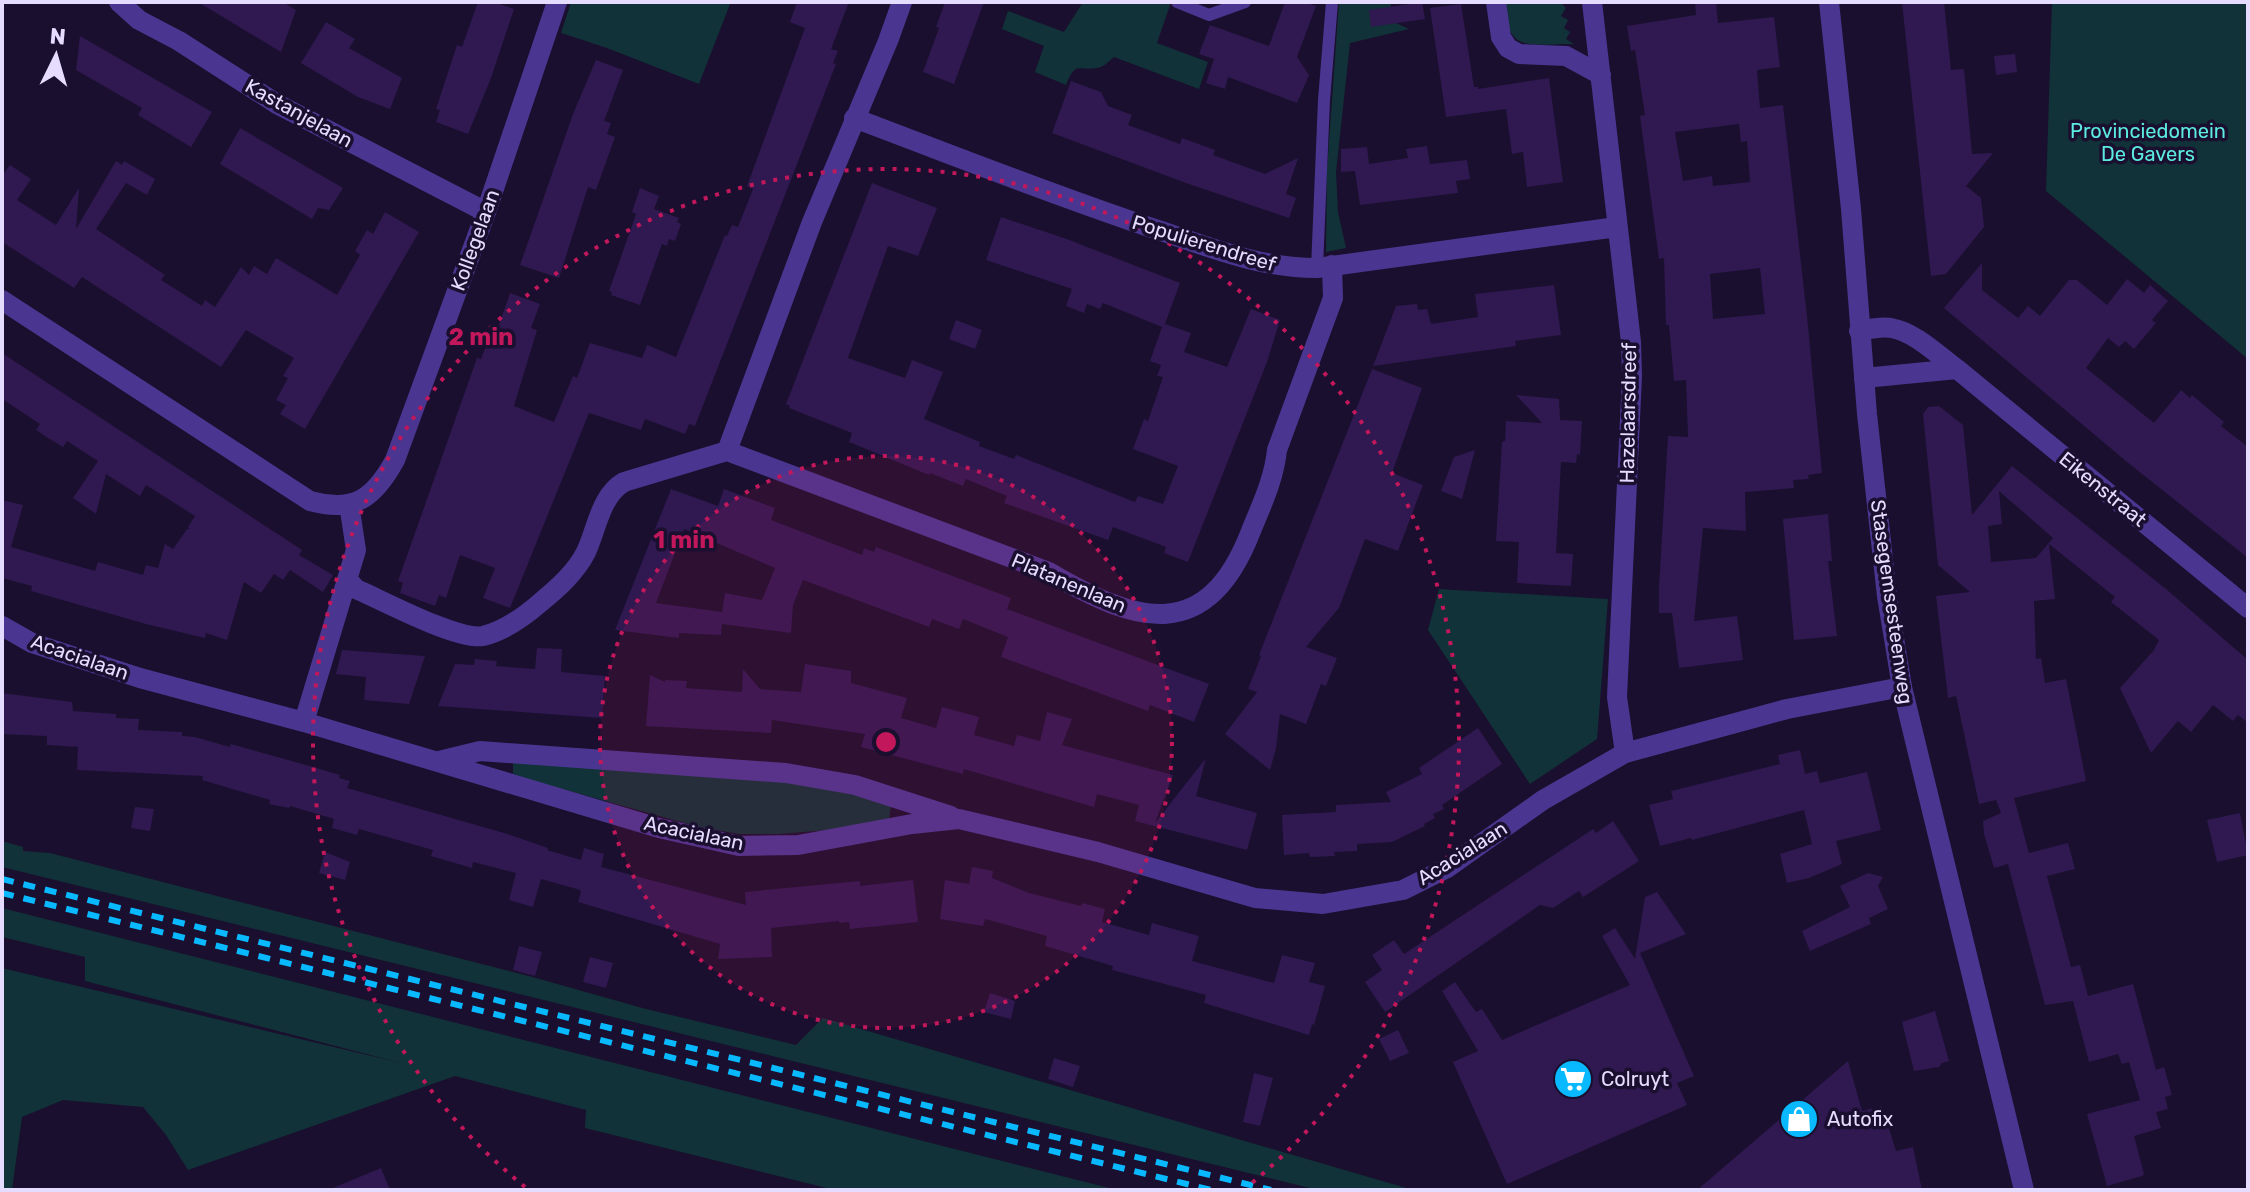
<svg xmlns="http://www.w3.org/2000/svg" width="2250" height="1192" viewBox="0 0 2250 1192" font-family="Rubik,sans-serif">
<rect width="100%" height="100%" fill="#1a0f2e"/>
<path fill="#113238" d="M571 2H724L730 4 699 84 607 48 561 33Z
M1083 2H1171L1157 43 1208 62 1199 89 1114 57C1109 61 1104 67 1097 68 1077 71 1076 61 1066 85L1035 72 1044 46 1002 29 1008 11 1064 32Z
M1339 2H1390L1396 23 1409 29 1350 43 1336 172 1338 212 1346 248 1326 252 1327 170Z
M1504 2H1560L1566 8 1561 16 1568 20 1564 28 1570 32 1566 39 1574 44C1532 43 1507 56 1504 2Z
M2052 2H2248V359L2046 191Z
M1439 589 1608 599 1597 739 1530 784 1428 630Z
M513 763 790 780 869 795 891 806 889 820 853 828 778 834H739L699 827 530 780 513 774Z
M2 841 23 847V851L50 853 536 978 646 1009 796 1045 823 1018 1413 1190H1318L2 867Z
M2 908 1117 1190H835L585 1128 586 1110 455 1076 188 1170 166 1135 143 1107 63 1100 22 1117 12 1190H2V968L401 1063 85 981V957L2 937Z"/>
<path fill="#2f1950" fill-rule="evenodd" d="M198 2H283L296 10 281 52Z
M478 2H494L514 9 491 78 468 134 436 122 440 110 436 109 457 45 462 47Z
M797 2H849L831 49 838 51 833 63 836 64 695 426 689 424 685 434 645 419 641 430 589 413 510 608 483 598 495 568 460 555 446 598 439 595 435 606 400 593 403 583 398 581 477 358 481 359 486 346 491 348 510 293 540 304 531 328 537 330 514 406 554 422 573 376 577 378 590 343 642 358 647 345 676 357 725 235 727 236 732 225 738 227 753 189 747 186 805 28 790 22Z
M945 2H984L954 84 923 72 939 28 936 27Z
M1285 2H1304L1316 6 1297 57 1309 75 1297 103 1228 77 1225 89 1206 83 1214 59 1199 54 1210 25 1269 46Z
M1422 2 1425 19 1371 27 1369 10Z
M1695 2H1716L1718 23 1774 17 1780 67 1757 70 1760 108 1783 105 1807 316 1822 473 1808 475 1809 479 1793 480 1794 488 1745 492 1746 531 1703 528 1694 621 1737 616 1743 660 1679 668 1672 613H1659V587L1668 436 1688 437 1686 380 1674 381 1669 325H1666L1664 258 1659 259 1640 116 1645 115 1635 50 1631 51 1627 26 1696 15ZM1739 124 1741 142 1747 141 1750 182 1713 186 1712 176 1683 181 1675 132ZM1760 268 1765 314 1713 319 1710 274Z
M1902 2H1944L1951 70 1964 69 1972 154 1993 153 1966 186 1981 198 1984 227 1946 274 1931 276Z
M1461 4 1474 87H1478V89L1549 78 1563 182 1527 187 1523 152 1512 154 1506 109 1446 117 1430 8Z
M326 22 355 39 349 48 402 78 390 109 358 97 301 63Z
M80 36 212 112 191 147 138 115 142 108 76 70Z
M2015 54 2017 72 1996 75 1994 56Z
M596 60 623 70 604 121 611 123 607 134 615 137 596 190 588 187 559 278 520 265 573 114Z
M1071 81 1101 92 1108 106 1132 115 1128 125 1180 144 1182 138 1215 150 1213 155 1265 174 1298 158 1286 194 1296 198 1289 218 1186 183 1052 133Z
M240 128 343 188 329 210 318 208 312 219 220 164Z
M1427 146 1430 164 1467 160 1470 179 1456 181 1458 193 1360 205 1355 171 1341 172V149L1367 147 1369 164 1408 158 1406 149Z
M116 161 122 165 124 161 155 179 147 195 126 183 96 229 165 275 161 280 202 306 205 300 215 307 241 267 249 275 254 266 267 274 276 258 337 295 360 255 355 251 367 230 373 234 385 212 419 232 305 429 280 414 286 405 276 400 288 378 283 376 294 358 246 330 221 367 82 277 74 288 2 242V176L10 165 31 179 17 200 56 225 79 188 76 229Z
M872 183 937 208 918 256 888 246 848 358 905 378 912 360 943 372 924 419 980 442 979 446 1014 459 1016 455 1135 502 1138 496 1163 504 1178 466 1133 449 1144 419 1148 421 1163 377 1157 376 1161 365 1150 361 1162 327 1103 303 1100 309 1087 304 1084 313 1066 306 1072 289 986 260 1001 217 1064 238 1180 283 1165 324 1191 333 1184 352 1227 367 1251 309 1280 320 1267 362 1188 562 1164 553 1166 547 1113 527 1108 540 1004 503 1007 496 966 479 963 486 930 473 929 475 849 442 852 433 789 408 790 406 786 404Z
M640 188 659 196 654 209 679 218 677 222 681 224 675 241 669 239 667 246 662 244 640 305 611 295 612 292 609 291 636 214 632 212Z
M1982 263V290L2018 318 2028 306 2040 316 2069 280H2077L2107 305 2127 279 2144 293 2150 285 2168 301 2152 320 2156 323 2134 349 2125 341 2119 347 2108 338 2086 368 2154 423 2181 390 2190 398 2192 395 2224 422 2221 426 2248 447V558L2127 462 1944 308Z
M1554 285 1561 335 1515 341 1516 346 1373 366 1396 306 1417 304 1418 310 1427 309 1431 324 1478 317 1475 294Z
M956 320 982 330 975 349 949 339Z
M2 353 302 550 299 555 333 575 323 592 290 570 283 580 274 574 261 593 244 582 227 640 206 633 205 638 146 624 31 591 32 586 2 578V500L23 505 11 547 95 571 98 562 143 575 146 565 158 568 165 544 173 549 187 529H190L188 527 195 516 146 485 140 496 106 474 96 514 73 498 98 461 67 441 63 447 48 438 36 430 40 424 2 399Z
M1372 369 1422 388 1392 473 1423 485 1398 551 1365 539 1339 608 1306 647 1337 658 1326 686 1321 684 1306 724 1280 714 1276 748 1270 770 1225 734 1257 692 1248 689 1261 656 1259 655Z
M1516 395 1559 399 1560 420 1582 421 1580 455 1577 454 1576 463 1561 462 1556 553 1573 554 1571 586 1517 583 1519 542 1496 541 1502 442 1505 441 1506 421 1542 423Z
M1939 406 1963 425 1972 515 2012 466 2166 589 2248 660V723L2238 715 2233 721 2213 705 2191 732 2178 721 2151 753 2120 688 2154 650 2159 640 2111 602 2115 597 2049 544 2055 599 2034 601 2036 659 2041 658 2045 683 2066 679 2086 781 2014 798 2029 853 2068 843 2075 869 2047 876 2071 967 2080 965 2088 996 2133 984 2156 1070 2164 1067 2172 1095 2165 1097 2168 1109 2156 1112 2161 1128 2134 1136 2144 1174 2142 1176 2107 1186 2087 1114 2140 1100 2129 1062 2122 1064 2118 1054 2089 1062 2073 1001 2045 1005 2008 864 1994 868 1984 834 1983 821 2001 813 1996 800 1979 804 1956 696 1948 698 1936 596 1970 592 1938 565 1923 414 1928 407ZM1999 491 2053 538 2036 558 1991 562 1988 526 2002 524Z
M1475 450 1462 499 1441 491 1454 457Z
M671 489 718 506 724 489 775 508 771 520 862 555 864 548 874 552 876 547 942 572 1011 598 1007 609 1209 684 1194 722 1150 705 1148 711 1001 657 1008 637 963 619 959 629 932 619 929 627 803 580 793 605 791 633 722 624 721 635 679 633V638L615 630ZM684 529 775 568 762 600 725 593 722 612 656 603Z
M1828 514 1832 561H1828L1837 636 1794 640 1783 519Z
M537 648 562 649 561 672 605 676 602 718 438 706 455 664 474 665 475 659 497 661 496 666 535 669Z
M342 650 425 656 409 704 364 700 366 677 336 674Z
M805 664 851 671V683L907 698 901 718 936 728 942 707 979 717 974 735 1014 746 1017 735 1040 741 1047 712 1072 719 1062 745 1173 775 1155 823 1206 758 1196 796 1257 813 1247 850 1135 821 1139 805 1097 794 1094 807 964 769 963 774 861 747 865 734 772 720 771 733 646 726 650 675 665 682V680L687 681 686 688 742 692 743 669 760 689 801 692Z
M2 693 72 702 73 711 116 714V718L139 719 138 730 182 732V736L195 737 230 747 231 744 299 763 340 775 339 778 350 781 347 788 504 833 548 848 547 850 581 860 584 848 604 854 601 867 746 905 745 892 860 881V886L913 880 918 922 850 929 849 922 839 923V921L771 928 772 957 718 959 720 944 578 902 581 891 577 889 541 879 533 907 509 900 516 873 473 862 472 868 431 856 433 850 359 829 357 835 332 828 334 819 290 806 289 808 269 804 270 800 202 780 203 776 77 770 78 747 47 745V736L2 734Z
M1478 728 1502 764 1442 805 1444 809 1433 814 1435 818 1424 824 1425 826 1392 842 1357 844V851L1334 852 1335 856 1310 857 1309 853 1284 855 1282 815 1336 812V805L1391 802 1386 792 1422 774 1419 768Z
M1800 750 1805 774 1817 771 1820 783 1867 772 1881 830 1836 841 1842 864 1809 878 1787 883 1780 854 1812 844 1804 810 1692 840 1691 838 1660 846 1649 805 1673 799 1671 791 1780 764 1778 755Z
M135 807 154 809 150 831 131 828Z
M2240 813 2248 855 2217 862 2207 820Z
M1613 821 1639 861 1583 897 1579 891 1553 908 1540 905 1385 1012 1365 982 1382 970 1372 955 1394 940 1404 954 1593 829 1596 833Z
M325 852 350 862 345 880 319 873Z
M972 867 993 871 992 878 1029 893 1081 906 1082 903 1105 909 1102 922 1149 935 1152 923 1199 936 1192 961 1274 983 1282 955 1315 963 1309 982 1325 986 1314 1025 1312 1024 1309 1035 1204 1003 1206 995 1112 970 1113 966 1045 946 1047 936 985 919 983 926 940 919 945 880 969 884Z
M1868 873 1883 877 1878 886 1888 909 1869 918 1871 924 1810 951 1802 931 1850 907 1840 886Z
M1657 892 1686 934 1640 953 1694 1076 1677 1083 1687 1105 1507 1184 1453 1062 1478 1051 1442 991 1455 982 1476 1012 1482 1009 1502 1040 1630 985 1602 936 1615 928 1635 959 1645 897Z
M519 946 542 952 535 976 513 970Z
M590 957 613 963 606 988 583 982Z
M990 993 1015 1001 1011 1019 984 1012Z
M1935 1011 1949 1061 1942 1063 1939 1067 1914 1071 1902 1022Z
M1398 1030 1409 1053 1390 1061 1379 1039Z
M1054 1058 1080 1066 1073 1087 1048 1079Z
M1848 1061 1862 1111 1882 1106 1896 1151 1913 1147 1922 1190H1697Z
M1254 1073 1273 1078 1260 1126 1243 1122Z
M381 1168 390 1190H328Z"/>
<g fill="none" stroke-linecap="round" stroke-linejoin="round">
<path stroke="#4a3690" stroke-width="12" d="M1177 2 1209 15 1245 2
M1317 268 1324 100 1332 2"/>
<path stroke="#4a3690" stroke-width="20" d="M119 2 139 20 179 41 277 104 486 212
M902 2 888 41 812 222 727 451 1049 572C1137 624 1207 645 1251 531 1262 504 1274 479 1277 450L1333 298 1332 265
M1496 2 1501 37 1508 48 1519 54 1566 56 1601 75
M1592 2 1631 342 1632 376 1617 697 1625 753
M854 118C955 156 1055 196 1158 230 1212 248 1259 268 1317 268L1617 227
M2 300 310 501C355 513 374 498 395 460L486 212 557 2
M1859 331C1869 329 1882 326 1891 328 1915 332 1938 355 1957 369L2248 608
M1864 378 1957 369
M348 580 356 589C382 600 458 641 483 636 504 631 525 616 541 602 558 588 576 572 586 552 597 529 600 496 624 482L727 451
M2 626 32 643 140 678 304 722 659 828 739 846 798 845 912 824 959 819 1098 852 1255 898 1323 904 1403 890 1447 868 1543 800 1625 753 1787 709 1902 687
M304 722 356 550 349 504
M439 761 480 751 786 773 855 785 951 816"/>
<path stroke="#4a3690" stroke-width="20" d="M1829 2 1851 209 1867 414 1887 596 1902 687 2024 1190"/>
<path stroke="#08b9ff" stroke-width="6" stroke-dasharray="12 10" stroke-linecap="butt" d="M2 879 1271 1190
M2 893 1211 1190"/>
</g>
<circle cx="886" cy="742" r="286" fill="#c2185b" fill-opacity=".12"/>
<g fill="none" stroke="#c2185b" stroke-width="4" stroke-dasharray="4 8">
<circle cx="886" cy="742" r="286"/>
<path d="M525 1187A573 573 0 1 1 1247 1187"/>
</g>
<defs>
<g id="supermarket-disc" transform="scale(2)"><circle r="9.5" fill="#08b9ff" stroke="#1a0f2e"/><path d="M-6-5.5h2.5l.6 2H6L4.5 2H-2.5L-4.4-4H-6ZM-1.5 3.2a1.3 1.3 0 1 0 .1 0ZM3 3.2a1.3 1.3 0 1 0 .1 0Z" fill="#fff"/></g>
<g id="shop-disc" transform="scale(2)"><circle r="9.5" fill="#08b9ff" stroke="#1a0f2e"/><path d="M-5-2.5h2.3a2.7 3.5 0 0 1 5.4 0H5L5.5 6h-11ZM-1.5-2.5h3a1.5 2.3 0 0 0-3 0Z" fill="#fff"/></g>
</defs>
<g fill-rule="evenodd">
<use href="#supermarket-disc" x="1573" y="1079"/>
<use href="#shop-disc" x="1799" y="1119"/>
</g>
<g text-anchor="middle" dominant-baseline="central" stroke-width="7" stroke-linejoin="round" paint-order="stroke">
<g font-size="20" fill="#e6dcff" stroke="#1a0f2e">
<text transform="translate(299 113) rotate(29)">Kastanjelaan</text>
<text transform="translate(475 240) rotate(-70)">Kollegelaan</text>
<text transform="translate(1204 243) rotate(17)">Populierendreef</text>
<text transform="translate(1628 413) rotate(-89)">Hazelaarsdreef</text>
<text transform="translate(2103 489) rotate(39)">Eikenstraat</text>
<text transform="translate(1069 583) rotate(23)">Platanenlaan</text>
<text transform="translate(1892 602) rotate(82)">Stasegemsesteenweg</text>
<text transform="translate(80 657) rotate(19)">Acacialaan</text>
<text transform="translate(694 833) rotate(12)">Acacialaan</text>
<text transform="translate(1462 853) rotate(-32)">Acacialaan</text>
</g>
<g font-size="20" fill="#5cebe1" stroke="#1a0f2e">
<text x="2148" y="131">Provinciedomein<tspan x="2148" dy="23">De Gavers</tspan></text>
</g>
<g font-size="20" fill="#e6dcff" stroke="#1a0f2e" text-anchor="start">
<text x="1601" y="1079">Colruyt</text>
<text x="1827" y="1119">Autofix</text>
</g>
</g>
<circle cx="886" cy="742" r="12" fill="#c2185b" stroke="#1a0f2e" stroke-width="4"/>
<g font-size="24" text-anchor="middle" font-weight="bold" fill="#c2185b" stroke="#1a0f2e" stroke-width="7" stroke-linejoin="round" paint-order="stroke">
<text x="481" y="345">2 min</text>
<text x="684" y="548">1 min</text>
</g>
<rect width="2250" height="1192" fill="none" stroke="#e6dcff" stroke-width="8"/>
<g transform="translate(56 56) rotate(5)" stroke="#1a0f2e" stroke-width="6" paint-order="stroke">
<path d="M0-6L14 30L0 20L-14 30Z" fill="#e6dcff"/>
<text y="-12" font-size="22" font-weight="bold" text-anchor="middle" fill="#e6dcff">N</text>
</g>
</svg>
